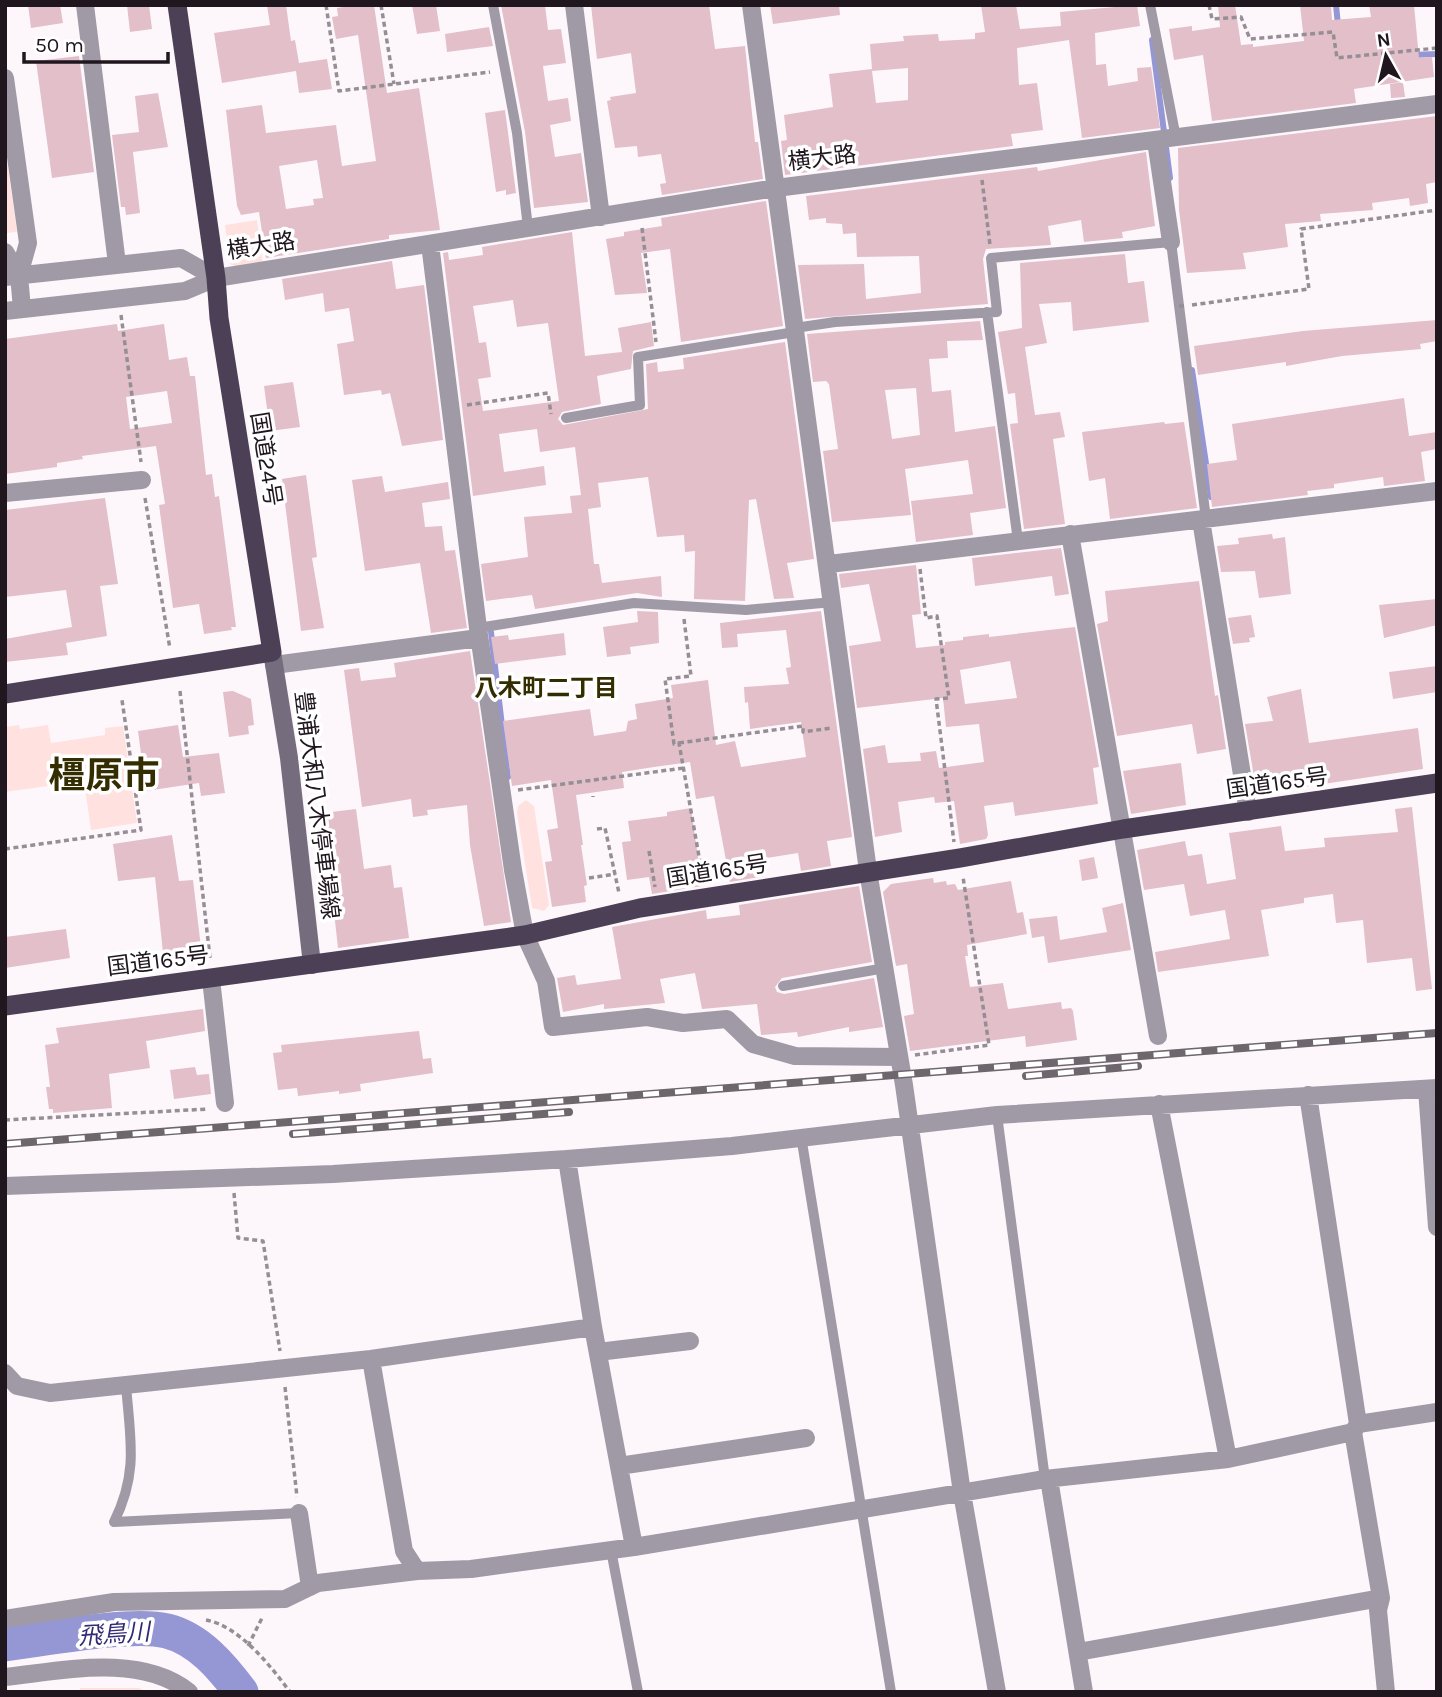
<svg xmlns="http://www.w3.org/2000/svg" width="1442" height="1697" viewBox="0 0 1442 1697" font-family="Karla,'Noto Sans JP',sans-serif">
<rect width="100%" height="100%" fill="#fdf7fc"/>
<path fill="#ffe2df" d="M5 146 17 232 7 233 5 222Z
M257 220 263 266 242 269 230 264 225 225Z
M19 725 20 729 48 725 51 743 105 735V728L123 726 137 823 91 830 84 781 5 792V727Z
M526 800 534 806 549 905 544 911 532 908 517 813 518 806Z
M80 1688H139L147 1692H80Z"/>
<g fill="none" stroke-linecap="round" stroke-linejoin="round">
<path stroke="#9597d5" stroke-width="6" d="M1336 5 1338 25
M1152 40 1170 178
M1411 55 1437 54
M1192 370 1211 497
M491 632 508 777"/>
<path stroke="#9597d5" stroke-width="35" d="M5 1644C45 1639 132 1622 167 1631 199 1639 222 1667 241 1692"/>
</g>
<path fill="#e2bfc9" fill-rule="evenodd" d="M28 5H60L63 23 31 28Z
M127 5H149L152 29 130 32Z
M267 5H286L291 41 295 40 299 63 327 59 332 89 299 93 296 71 222 83 214 33 270 25Z
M357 5H374L387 93 419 88 440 230 389 235V239L266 258 259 212 241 215 237 206 226 110 262 105 266 133 336 125 342 166 376 161 358 35 336 39 332 17 338 16 337 8ZM317 160 323 198 313 199 314 205 286 209 279 166Z
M412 5H436L440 31 417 34Z
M501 5H545L548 30 561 29 566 63 543 66 548 101 568 98 571 121 550 125 555 157 581 153 588 202 534 208 525 132Z
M591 5H709L715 49 745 46 755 142H758L763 179 662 195 660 184 666 183 661 154 638 157 637 146 615 148 607 101 611 100 610 97 636 93 631 53 597 59Z
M770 5H839L840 15 773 24Z
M981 5H1016L1020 29 1061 26 1060 12 1137 5 1140 26 1095 33 1096 65 1106 64 1108 86 1138 81 1137 68 1151 67 1160 128 1082 138 1069 40 1017 48 1019 85 1037 83 1043 130 1011 134 1013 146 785 175 781 141 787 140 784 115 833 107 829 74 872 69 870 44 904 41 903 36 938 34 939 41 975 39V33L985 32ZM908 68V100L876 103 872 71Z
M1218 5H1235L1241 45 1253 44V47L1304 41 1300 5H1331L1332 20 1371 17 1369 5H1414L1419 58 1432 57 1434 77 1354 89 1356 103 1212 121 1203 55 1174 60 1169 29 1192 26V31L1220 27Z
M489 27 493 46 447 52 445 34Z
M79 56 94 172 52 178 36 61Z
M1403 82 1405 97 1391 98 1390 84Z
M158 93 168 147 133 152 140 213 126 215 125 207H121L112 135 139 132 135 96Z
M505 110 516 193 506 195V190L496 192 485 113Z
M1437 116V182L1426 184 1428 203 1410 206 1409 198 1372 203 1373 210 1320 214 1321 221 1285 224 1288 247 1243 253 1246 269 1187 273 1179 210 1178 148Z
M1146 152 1155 226 1122 232 1123 238 1084 242 1081 220 1048 226 1051 245 986 249 983 259 988 304 805 319 798 265 864 264 866 299 921 293 919 256 857 257 856 233 843 234 842 224 826 223V218L809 220 806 196 1037 167 1038 171Z
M766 201 783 326 681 342 670 249 641 253 647 293 615 295 606 239 624 236V232L662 226 661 218Z
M572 232 585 356 622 352 618 328 651 322 654 346 633 351 631 369 597 376 601 404 562 412 558 419 563 425 648 409 646 364 657 362 658 372 684 369 683 358 785 342 814 559 787 563 794 598 774 599 756 499 749 500 745 601 694 599 695 551 685 552 684 535 657 537 648 477 598 483 601 507 588 509 594 564H599L602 583 661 576 662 597 637 593 535 609 532 595 486 601 481 564 528 557 524 517 572 513 570 496 581 495 575 447 540 452 537 429 499 434 504 472 544 466 546 485 473 496 443 253 448 252 449 260 483 255 482 247ZM513 300 517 327 548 323 559 401 483 411 478 379 491 377 486 342 479 343 473 306Z
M1125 254 1128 283 1144 281 1149 322 1073 331 1071 302 1039 304 1047 343 1025 347 1035 415 1060 412 1065 437 1053 439 1065 524 1024 529 1010 424 1018 423 1015 393 1008 394 998 332 1022 328 1020 263Z
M392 261 396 289 424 285 443 440 402 446 390 393 382 395 381 390 344 395 337 344 354 341 349 308 325 312 323 293 285 300 282 279Z
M1437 320V341L1420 344 1421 349 1342 356 1286 366V362L1198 375 1194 346 1303 331Z
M980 321 983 340 947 341 948 358 929 359 932 392 951 390 955 432 995 426 1006 508 970 513 973 535 916 542 911 501 973 494 968 460 905 469 911 515 832 522 823 451 838 449 829 384 826 381 813 382 807 334ZM916 388 920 435 892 439 885 390Z
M117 324 118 331 164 324 169 360 187 357 190 376H195L206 475 212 474 215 497 219 496 236 627H231L232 630 204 634 199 604 173 608 159 505 165 504 156 446 82 456 83 459 57 463V467L5 474V339ZM167 391 172 423 130 429 126 397Z
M293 382 300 427 270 431 264 386Z
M1404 398 1409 436 1437 432V449L1421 452 1425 481 1384 486 1383 477 1334 484V488L1307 491 1308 495 1212 507 1207 464 1237 460 1232 424Z
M1164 422 1165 424 1184 422 1197 508 1110 519 1105 478 1089 481 1082 432Z
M306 475 317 557 312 558 324 628 301 631 282 479Z
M382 476 385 492 448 482 450 499 422 503 425 527 442 526 445 551 455 550 467 628 431 633 420 563 365 571 352 480Z
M105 498 118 584 100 586 107 636 66 643 68 655 5 662V639L72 627 66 590 5 597V510Z
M1272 534 1273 539 1285 537 1291 594 1259 598 1255 571 1221 572 1217 546 1239 544 1238 538Z
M1061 548 1069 594 1055 596 1052 576 975 586 972 558Z
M916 565 921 614 912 615 916 648 945 645V642L963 640V637L989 634V637L1075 627 1099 767 1093 768 1098 804 1015 816 1013 802 984 806 988 835 986 839 960 844 954 801 935 803 934 797 898 802 902 832 875 837 863 749 885 745 888 763 921 761 920 753 936 751 939 768 984 762 979 724 946 727 943 698 857 708 849 646 881 641 869 584 841 588 839 574ZM1010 661 1017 698 965 704 960 670Z
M1199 581 1215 696 1218 695 1226 749 1197 754 1192 724 1117 736 1097 624 1108 621 1105 591Z
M1437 599V625L1384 638 1379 605Z
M637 611 658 612 659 643 630 647 631 654 607 657 603 627 638 622Z
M821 611 852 837 827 841 831 866 801 871 798 853 761 859 765 876 730 882 714 796 696 799 690 762 654 767 622 772 624 788 576 795 583 845H581L587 885 584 886 586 902 552 907 545 862 552 861 547 830 558 828 551 780 512 786 503 721 590 709 594 736 626 731 628 721 637 719 635 704 673 698 671 685 708 680 716 745 735 741 741 767 806 757 801 722 750 729 748 702 745 703 744 687 789 684 786 668 791 667 786 630 737 634 738 647 722 648 720 623Z
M1251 615 1255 637 1249 638 1250 642 1233 644 1228 618Z
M564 633 566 655 495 664 491 637 508 635 509 640Z
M470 651 511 922 484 926 470 845 467 805 427 810 428 815 413 817 411 799 362 807 344 670 359 668 361 681 396 677 394 663Z
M1437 666V692L1393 699 1389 672Z
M1301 689 1309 743 1418 728 1423 769 1257 794 1245 724 1273 721 1267 697Z
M233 691 251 699 254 725 248 726 249 734 229 737 223 692Z
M178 725 183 757 219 753 225 793 201 796 199 783 146 791 138 731Z
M1181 763 1186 805 1131 814 1123 771Z
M1412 807 1432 989 1416 991 1412 958 1367 963 1363 920 1336 923 1333 894 1304 898V903L1261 910 1269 956 1158 972 1155 952 1230 939 1225 910 1190 916 1184 884 1144 890 1137 850 1185 841 1188 856 1202 854 1207 884 1236 879 1229 833 1281 826 1285 851 1325 847 1324 838 1398 832 1395 809Z
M691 808 702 886 652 894 649 877 627 880 622 842 631 841 628 821 667 816V812Z
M356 809 364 869 391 865 394 888 402 887 409 938 338 948 323 813Z
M172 835 179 881 193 880 202 956 164 962 155 877 118 881 113 844Z
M1094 857 1098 878 1082 881 1079 860Z
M933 878 934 883 946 881 947 885 955 884 958 890 1011 881 1017 913 1023 912 1027 934 967 945 968 956H965L970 987 1003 983 1008 1009 1061 1002 1062 1009 1071 1008 1073 1011 1077 1040 1026 1047 1025 1036 910 1051 904 1016 914 1014 907 964 896 966 883 892 891 884Z
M859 886 872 962 782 978 775 987 777 992 784 994 874 978 883 1027 849 1032V1027L798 1037 797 1032 761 1035 757 1004 702 1009 695 973 660 979 665 1003 604 1009V1004L563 1012 557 978 575 975 577 985 621 979 612 927 706 910 707 919 740 915 739 905Z
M1123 903 1131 950 1048 963 1044 936 1032 938 1029 919 1057 916 1060 940 1107 932 1102 908Z
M66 929 70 958 5 968V937Z
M203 1009 205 1031 146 1041 150 1068 109 1074 112 1108 53 1113V1109H49L46 1087H50L45 1045 59 1043 56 1028Z
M419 1031 423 1059 431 1058 433 1073 360 1084 361 1091 339 1094V1091L298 1096 297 1088 278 1090 273 1053 282 1052 281 1045Z
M195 1067 197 1075 209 1074 211 1094 174 1099 170 1070Z"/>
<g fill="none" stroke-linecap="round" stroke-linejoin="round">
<path stroke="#968e95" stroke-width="3.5" stroke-dasharray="5 3.5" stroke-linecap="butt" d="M326 5 339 91 490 72
M381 5 394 84
M1209 5 1212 19 1241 17 1250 39 1333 32 1337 58 1437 48
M982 180 990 245
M642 228 656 342
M1192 305 1309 289 1301 229 1437 210
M121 315 141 462
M467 405 548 393 551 414
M145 498 170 649
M920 569 926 618 937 616 949 698 936 699 954 842
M684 619 691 676 665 679 674 744 679 743 703 879
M180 691 210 958
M679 743 803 726V732L831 728
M518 790 684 768
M593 796V797
M597 829 605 828 619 893
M5 849 141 830 122 700
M649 851 655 887
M589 878 615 874
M915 1055 989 1045 963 877
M5 1120 208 1109
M234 1193 238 1238 263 1241 280 1351
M285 1387 297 1497
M206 1620C239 1626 270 1665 290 1692
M248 1646 263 1616"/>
<path stroke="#a09aa6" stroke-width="10" d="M493 5 517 133 528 228
M1150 5 1176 138
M987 312 1018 541
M795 328 835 322 997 312 991 258 1171 242 1206 519
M566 418 640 405 638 357 795 332
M478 628 634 603 746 610 833 602
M783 986 885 968
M997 1115 1045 1479
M801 1136 891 1692
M126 1385C130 1438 139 1472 114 1522L299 1513
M611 1550 638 1692"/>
<path stroke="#a09aa6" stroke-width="18" d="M85 5 117 264
M574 5 601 217
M751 5 868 871 904 1085 962 1493 997 1692
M5 78 28 243 19 275
M1156 141 1171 242
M430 244 478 628 513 870 525 935 546 981 553 1027 647 1017 683 1023 727 1019 753 1044 795 1056 899 1057
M216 278 776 188 1437 104
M5 493 142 480
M1201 520 1248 812
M1070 534 1158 1036
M829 564 1437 491
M274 665 479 638
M211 979 225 1103
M1427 1089 1437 1227
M1308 1095 1358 1424
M1159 1104 1228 1459
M5 1186 333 1174 567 1159
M598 1352 690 1341
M371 1359 404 1551 417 1571 471 1569 634 1547 1045 1479 1228 1459 1353 1432 1358 1424 1437 1412
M5 1373 17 1386 50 1393 371 1359 593 1327
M1353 1432 1381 1598 1378 1610 1386 1692
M619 1466 806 1438
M1049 1479 1084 1692
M299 1513 310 1587
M634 1547 593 1327 567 1159 732 1146 997 1115 1437 1088
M5 1619 114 1602 285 1599 318 1583 417 1571
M1078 1652 1381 1598
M5 1677C62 1671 140 1653 189 1692"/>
<path stroke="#a09aa6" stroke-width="18" d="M5 252 19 275 22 309
M5 277 181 258 216 278
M5 311 185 291 216 278"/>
<path stroke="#756d7e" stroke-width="18" d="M272 652 289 758 312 965"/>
<path stroke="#4c4056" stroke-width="19" d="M5 694 272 652 219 318 216 278 177 5
M5 1006 525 935 640 908 960 858 1123 829 1437 783"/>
<g stroke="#6e666d" stroke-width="8">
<path id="rail" d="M1026 1076 1138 1066
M293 1134 569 1112
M5 1144 1437 1033"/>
</g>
<use href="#rail" stroke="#fff" stroke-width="5" stroke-dasharray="16" stroke-linecap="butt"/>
<path stroke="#968e95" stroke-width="3.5" stroke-dasharray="5 3.5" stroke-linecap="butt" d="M1179 306H1186"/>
</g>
<g text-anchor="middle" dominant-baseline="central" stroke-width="7" stroke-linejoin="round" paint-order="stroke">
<g font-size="23" fill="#1f161e" stroke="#fff">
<text transform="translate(822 158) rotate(-7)">横大路</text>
<text transform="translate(261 246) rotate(-9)">横大路</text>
<text transform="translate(266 459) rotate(81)">国道24号</text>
<text transform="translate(1277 783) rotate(-8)">国道165号</text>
<text transform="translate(317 805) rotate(83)">豊浦大和八木停車場線</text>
<text transform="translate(717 871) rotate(-9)">国道165号</text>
<text transform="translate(158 961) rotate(-7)">国道165号</text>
</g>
<g font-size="24" font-weight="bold" fill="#332d01" stroke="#fff">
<text x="546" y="688">八木町二丁目</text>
</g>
<g font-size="24" font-style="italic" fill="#322b74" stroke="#fff">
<text transform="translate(114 1634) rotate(-4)">飛鳥川</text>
</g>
<g font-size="37" font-weight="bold" fill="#332d01" stroke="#fff">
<text x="104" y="775">橿原市</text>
</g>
</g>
<rect width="1442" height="1697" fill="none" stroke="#1f161e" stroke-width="14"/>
<g transform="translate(1386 56) rotate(352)" stroke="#ffffff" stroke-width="5" paint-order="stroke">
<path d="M0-5L12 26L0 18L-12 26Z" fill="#1f161e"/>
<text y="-10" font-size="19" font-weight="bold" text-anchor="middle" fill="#1f161e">N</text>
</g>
<path d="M24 52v10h144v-10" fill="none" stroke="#1f161e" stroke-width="3.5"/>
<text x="35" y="52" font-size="21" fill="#1f161e" stroke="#ffffff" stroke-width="5" paint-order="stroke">50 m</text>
</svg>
